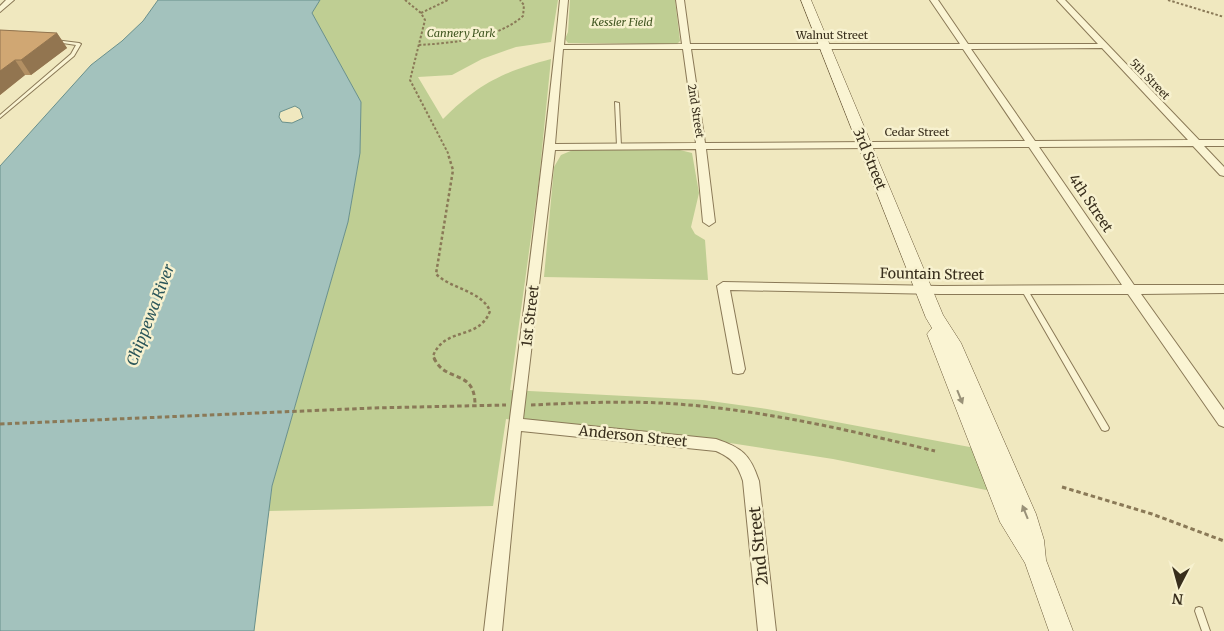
<svg xmlns="http://www.w3.org/2000/svg" width="1224" height="631" viewBox="0 0 1224 631" font-family="Merriweather,serif">
<rect width="100%" height="100%" fill="#f0e8bf"/>
<path fill="#bfce93" d="M320 0H558L551 42 516 47 482 59 452 75 418 77 443 119C479 83 503 72 551 59L539 179 510 390 703 400 767 409 975 448 991 491 833 459 717 441 506 419 493 506 269 511 272 486 348 222 360 153 361 102 312 13Z
M570 0H675L680 41 677 44 568 43 565 39 568 32Z
M573 150H680L692 153 699 193 691 227 695 234 705 240 708 280 544 277 554 167 561 155Z"/>
<path fill="#a3c2bd" stroke="#69908c" fill-rule="evenodd" d="M158 0H320L312 13 361 102 360 153 348 222 272 486 254 631H0V166L91 65 122 41 143 21ZM295 106 300 109 303 118 292 123 282 122 279 117 280 112Z"/>
<g fill="none" stroke-linecap="round" stroke-linejoin="round">
<g stroke="#8a7957" stroke-width="2">
<path id="lane" d="M55 40 79 43 81 44 74 56 0 118V115L71 54 76 45 56 42 54 41Z
M615 102 619 103 621 146 619 147 617 146Z
M1022 287H1026L1108 426 1109 428 1108 430 1105 431 1102 430 1021 289Z
M1199 607 1202 608 1210 631H1202L1195 611 1196 608Z"/>
</g>
<g stroke="#8a7957" stroke-width="2">
<path id="street" d="M6 0H14L0 12V6Z
M560 0H568L564 45 682 44 676 0H684L690 44H960L930 0H938L968 44H1098L1057 0H1065L1199 140H1224V146H1204L1224 167V176L1220 175 1193 146 1039 147 1134 285H1224V293L1141 294 1224 410V427L1219 425 1128 294H940L730 290 745 369 743 373 738 374 733 373 717 286 723 282 940 286 1122 285 1029 147 706 149 715 222 709 226 703 222 696 149 555 150 523 419 716 439C742 448 750 454 759 481L776 631H758L743 481C738 465 732 458 716 451L521 431 502 631H484C508 420 539 211 560 0ZM1102 48 1188 140 1035 141 971 49ZM563 49H683L696 143 555 144ZM691 49H963L1025 141 705 143Z"/>
</g>
<g stroke="#6b5a3a" stroke-width="1">
<path id="secondary" d="M801 0H811L943 315 961 343 1036 514 1044 540 1046 560 1073 631H1049L1025 563 1000 522 927 334 932 328 926 318Z"/>
</g>
<path stroke="#8a7957" stroke-width="2" stroke-dasharray="2.5 2" stroke-linecap="butt" d="M405 0 421 13 425 20 410 80 449 155
M1168 0 1224 17
M421 13 448 0
M419 45C453 43 497 39 523 16L524 5 520 0"/>
<path stroke="#8a7957" stroke-width="2.5" stroke-dasharray="3 2.5" stroke-linecap="butt" d="M435 360 433 356C445 326 479 341 490 311 482 291 451 289 436 274L453 170 448 154"/>
<path stroke="#8a7957" stroke-width="3" stroke-dasharray="4.5 3" stroke-linecap="butt" d="M434 358C446 384 475 368 475 405
M531 405C574 403 617 401 661 403 754 408 845 429 935 451
M0 424 373 408 506 405
M1062 487 1152 514 1224 541"/>
<use href="#lane" fill="#faf4d3" fill-rule="evenodd"/>
<use href="#street" fill="#faf4d3" fill-rule="evenodd"/>
<use href="#secondary" fill="#faf4d3" fill-rule="evenodd"/>
</g>
<path fill="#b39063" d="M0 30 57 33 67 48 31 75H25L0 95Z"/>
<path fill="#927550" d="M57 33 67 48 31 75 21 60Z
M15 60 25 75 0 95V71Z"/>
<path fill="#d0a773" stroke="#927550" d="M0 30 57 33 21 60H15L0 71Z"/>
<defs><path id="oneway-solid" d="M-6-.8H1V-3.2L6.5 0L1 3.2V.8H-6Z" transform="scale(1.25)"/></defs>
<g fill="#999178">
<use href="#oneway-solid" transform="translate(960 397) rotate(68)"/>
<use href="#oneway-solid" transform="translate(1025 512) rotate(-112)"/>
</g>
<g text-anchor="middle" dominant-baseline="central" stroke-width="5" stroke-linejoin="round" paint-order="stroke">
<g font-size="11" font-style="italic" fill="#415621" stroke="#f7f1cf">
<text x="622" y="22">Kessler Field</text>
<text x="461" y="33">Cannery Park</text>
</g>
<g font-size="11" fill="#382e1c" stroke="#f7f1cf">
<text x="832" y="35">Walnut Street</text>
<text transform="translate(1150 79) rotate(46)">5th Street</text>
<text transform="translate(696 111) rotate(81)">2nd Street</text>
<text x="917" y="132">Cedar Street</text>
</g>
<g font-size="14" fill="#382e1c" stroke="#f7f1cf">
<text transform="translate(870 159) rotate(68)">3rd Street</text>
<text transform="translate(1091 203) rotate(56)">4th Street</text>
<text transform="translate(932 274) rotate(1)">Fountain Street</text>
<text transform="translate(530 316) rotate(-83)">1st Street</text>
<text transform="translate(633 436) rotate(6)">Anderson Street</text>
</g>
<g font-size="15" font-style="italic" fill="#2a5559" stroke="#f7f1cf">
<text transform="translate(150 315) rotate(-69)">Chippewa River</text>
</g>
<g font-size="16" fill="#382e1c" stroke="#f7f1cf">
<text transform="translate(758 546) rotate(-96)">2nd Street</text>
</g>
</g>
<g transform="translate(1179 586) rotate(186)" stroke="#f7f1cf" stroke-width="4" paint-order="stroke">
<path d="M0-4L9 19L0 12L-9 19Z" fill="#382e1c"/>
<text y="-8" font-size="14" font-weight="bold" text-anchor="middle" fill="#382e1c">N</text>
</g>
</svg>
